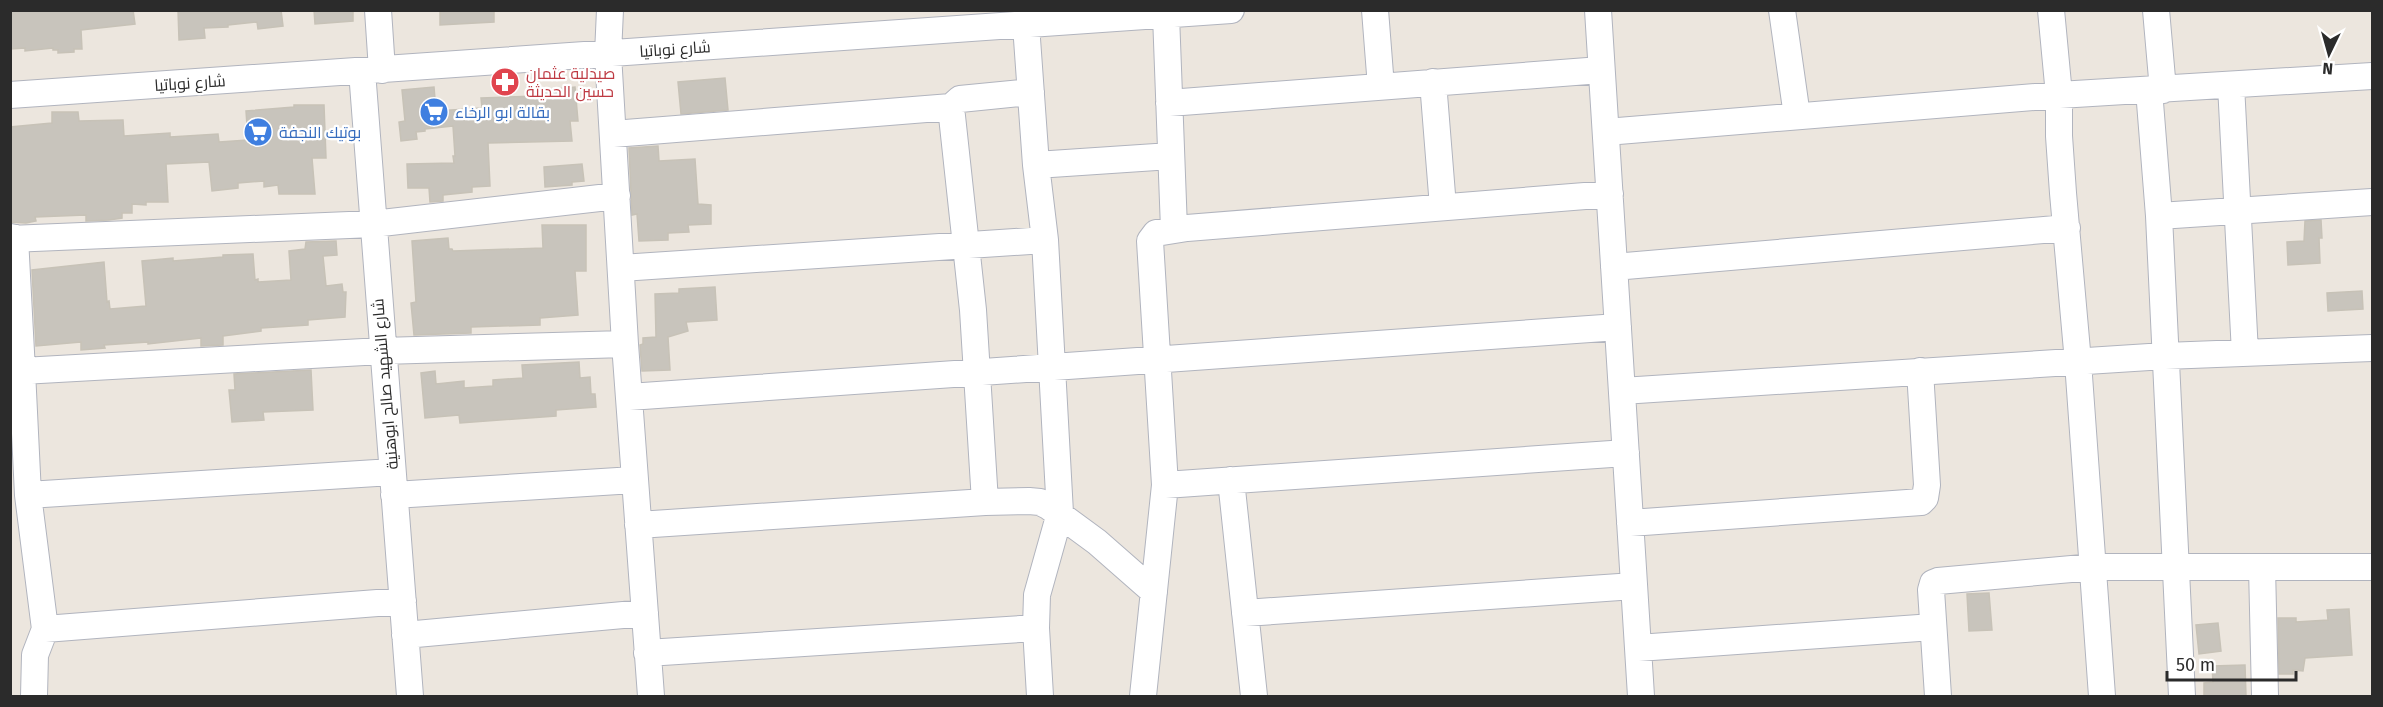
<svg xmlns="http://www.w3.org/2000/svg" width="2383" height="707" viewBox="0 0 2383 707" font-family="'Fira Sans',Cairo,sans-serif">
<rect width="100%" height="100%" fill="#ece6de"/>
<path fill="#c8c4bc" stroke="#c7c2b7" stroke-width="1.5" d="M10 10H133L135 24 81 30 82 49H74V52L58 53V50H53V48L25 51V48L11 49Z
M178 10H281L283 26 258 29 257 22 228 25V27L204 28 205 38 179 40Z
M314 10H353V21L315 24Z
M440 10H494V22L440 25Z
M725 78 728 110 681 114 678 82Z
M434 87 436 111 482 108 481 98 537 96 536 91 575 87 578 121H570L572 141 488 143 490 186 472 187V192L443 195V201L430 202 429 188H408L407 164 454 163 453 156H455L453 126 425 129V131L416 132 417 139 401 141 399 122 405 121 402 90Z
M294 105H324L326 158H312L315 194H279L278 185 264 187V181L238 183V188L212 191 209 162 166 164 168 202H146V205L132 204V213H122V218L109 220 86 221V215L35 217 36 221 26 223 10 222V127L52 123V112H78L79 121 123 120 124 136 170 133V137L218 134 219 142 248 140 246 111 294 107Z
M658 146 659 161 695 159 698 204 711 205V224L688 225 689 232 668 233V240L639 241 637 214 632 215 629 148Z
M582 164 584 181 572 182V185L545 187 544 167Z
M2321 220 2322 238H2319L2320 263 2288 265 2287 242 2304 241 2305 221Z
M542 225H586V271H575L578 315 540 318V325L471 327V333L414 335 411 303 416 302 412 241 448 238 449 249H452L453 251 543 248Z
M336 241 337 255 323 256 326 286 342 284 343 292H346L345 317 308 320V325L261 328V331L223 336V345L201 346V338L148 344V342L104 345 105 348 81 350V342L36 346 32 270 104 262 107 302 109 301 110 309 146 306 142 261 173 258V261L223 257V255L253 254 255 280 258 279V282L291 280 289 251 305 249 306 242Z
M715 287 717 320 686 322 688 331 668 337 670 370 642 371 640 345 643 344V338L656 337 655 294 679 293V289Z
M2362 291 2363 309 2328 311 2327 293Z
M579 362 580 378 590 377 591 394H595L596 407 556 410V416L460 423 459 415 425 418 421 373 435 371 436 384 464 381V388L493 386V380L523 378 522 365Z
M311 370 313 410 263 412 264 420 232 422 229 390H235L234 374Z
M1989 593 1992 630 1969 631 1967 594Z
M2349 609 2352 655 2305 658 2303 671 2293 670V674H2279L2278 618H2296V622L2328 620 2327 610Z
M2218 623 2221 651 2199 654 2196 625Z
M2245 665 2246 696H2204V683L2213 682 2212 666Z"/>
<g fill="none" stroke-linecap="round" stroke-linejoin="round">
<g stroke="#b1b4be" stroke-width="28">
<path id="minor" d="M378 10 382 70
M610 10 608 54 625 344 651 696
M1375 10 1381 87
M1598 10 1641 696
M1782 10 1797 116
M2051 10 2059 95V136L2063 193 2078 362 2102 696
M2156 10 2163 90
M1166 15 1174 229
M1026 25 1036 165 1045 240 1060 513 1037 595 1036 628 1040 696
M362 71 410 696
M1433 82 1443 207
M2231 85 2245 353
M2149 90 2159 216 2182 696
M10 95 1231 10
M1169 103 1601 70
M951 107 973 310 985 502
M1606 132 2059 95 2372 76
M613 134 951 107 960 99 1031 92
M1036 165 1171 156
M2159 216 2372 202
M10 237 15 238 22 371 382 351 625 344
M10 239 373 224 617 196
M1614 267 2067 228
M621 268 1045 240
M22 371 28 495 45 629 35 655 34 696
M1622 391 2165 356 2372 348
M629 397C959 371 1289 351 1618 327
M1231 480 1254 696
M1165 485 1626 453
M28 495 392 472
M394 495 634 480
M1630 523 1921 502 1925 498 1927 485 1920 371
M638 525 985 502 1029 501 1040 502 1048 506 1097 542 1154 592
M2262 567 2265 696
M1245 613 1634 586
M45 629 403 601
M405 635 645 613
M1638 648 1933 627
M647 653 1036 628
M1143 696 1165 485 1150 241 1156 233 1187 228 1610 194
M1938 696 1931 590 1933 583 1938 581 2094 567H2372"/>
</g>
<use href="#minor" stroke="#fff" stroke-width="26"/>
</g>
<defs>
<g id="pharmacy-disc" transform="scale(1.5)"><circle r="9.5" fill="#e0444e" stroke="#fff"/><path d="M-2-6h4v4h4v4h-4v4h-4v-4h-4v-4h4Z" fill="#fff"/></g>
<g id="supermarket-disc" transform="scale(1.5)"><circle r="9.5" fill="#3f7fe0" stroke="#fff"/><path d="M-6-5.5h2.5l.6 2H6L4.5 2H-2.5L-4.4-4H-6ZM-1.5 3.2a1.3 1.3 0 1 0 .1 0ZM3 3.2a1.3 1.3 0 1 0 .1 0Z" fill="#fff"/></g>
</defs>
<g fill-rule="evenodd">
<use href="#pharmacy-disc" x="505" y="82"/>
<use href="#supermarket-disc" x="434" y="112"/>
<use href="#supermarket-disc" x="258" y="132"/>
</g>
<g text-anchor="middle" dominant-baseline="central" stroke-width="4.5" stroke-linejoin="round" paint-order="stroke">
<g font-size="16" fill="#2b2b2b" stroke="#fff">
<text transform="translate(675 49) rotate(-4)">شارع نوباتيا</text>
<text transform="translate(190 83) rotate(-4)">شارع نوباتيا</text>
<text transform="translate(385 384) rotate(-95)">شارع الشهيد صالح ابوهنية</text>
</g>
<g font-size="16" fill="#be3a42" stroke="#fff" text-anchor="start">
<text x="526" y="73">صيدلية عثمان<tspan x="526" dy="18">حسين الحديثة</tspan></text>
</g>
<g font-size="16" fill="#366cbe" stroke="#fff" text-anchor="start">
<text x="455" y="112">بقالة ابو الرخاء</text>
<text x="279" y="132">بوتيك النجفة</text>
</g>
</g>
<rect width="2383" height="707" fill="none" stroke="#2b2b2b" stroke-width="24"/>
<g transform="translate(2329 54) rotate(185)" stroke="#ffffff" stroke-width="4.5" paint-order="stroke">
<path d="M0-4.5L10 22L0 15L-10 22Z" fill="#2b2b2b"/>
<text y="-9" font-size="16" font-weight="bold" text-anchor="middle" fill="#2b2b2b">N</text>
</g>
<path d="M2167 671v9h129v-9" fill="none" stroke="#2b2b2b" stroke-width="3"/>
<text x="2176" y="671" font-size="18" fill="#2b2b2b" stroke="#ffffff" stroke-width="4.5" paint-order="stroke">50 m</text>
</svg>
